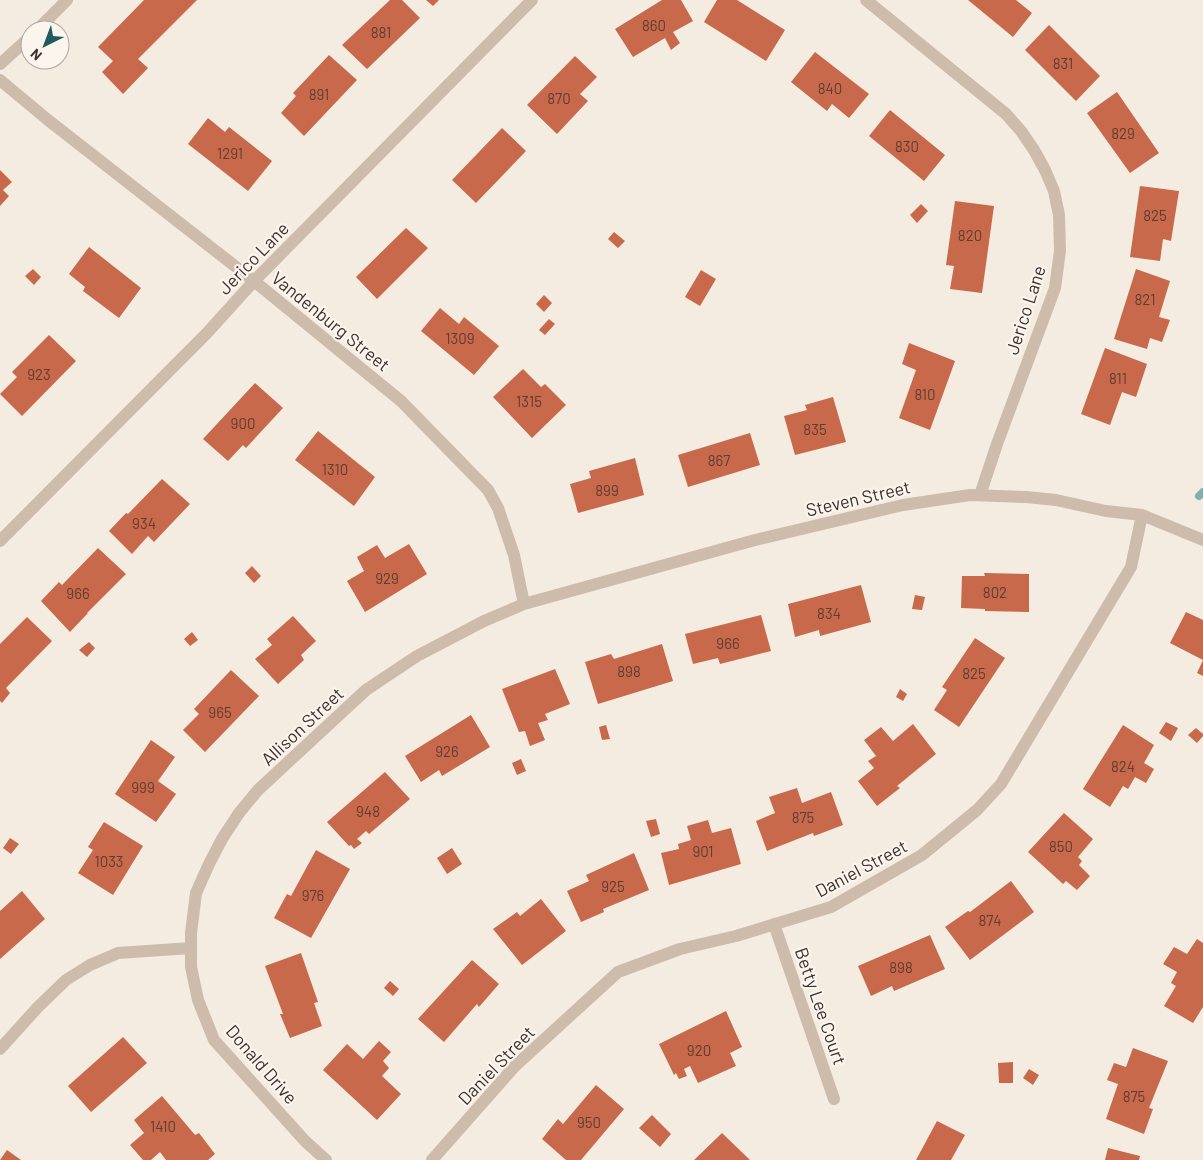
<svg xmlns="http://www.w3.org/2000/svg" width="1203" height="1160" viewBox="0 0 1203 1160" font-family="Barlow,sans-serif">
<rect width="100%" height="100%" fill="#f4ebe1"/>
<g fill="none" stroke-linecap="round" stroke-linejoin="round">
<path stroke="#7fb0b2" stroke-width="8" d="M1199 496 1203 492"/>
</g>
<path fill="#c8694b" d="M144 0H197L138 59 148 68 123 94 102 72 113 61 98 47Z
M390 0H402L420 18 367 69 342 45Z
M426 0H439L433 6Z
M662 0H681L693 21 673 32 680 43 671 50 665 38 633 57 615 29Z
M717 0H737L785 30 766 61 704 22Z
M968 0H1016L1032 13 1013 37Z
M1049 25 1100 76 1076 101 1025 50Z
M815 52 869 94 849 118 832 104 827 111 791 82Z
M329 55 357 80 304 136 281 113 296 96 293 93Z
M575 56 597 77 580 94 588 101 557 134 527 105Z
M1117 92 1159 153 1130 173 1087 113Z
M890 110 945 155 924 181 869 136Z
M208 118 225 132 229 127 272 161 248 191 188 144Z
M502 128 526 151 476 203 452 180Z
M0 170 12 182 3 190 9 196 0 206Z
M1140 186 1179 191 1171 241 1163 239 1160 261 1130 257Z
M955 201 994 206 982 293 950 289 954 266 946 265Z
M921 204 928 211 917 223 910 215Z
M406 228 428 248 377 299 356 277Z
M614 232 625 241 618 248 608 239Z
M89 247 141 288 119 318 83 291 85 287 69 274Z
M33 269 41 277 34 285 25 276Z
M1136 269 1170 281 1159 317 1170 320 1162 342 1150 338 1147 349 1114 339Z
M701 270 716 279 700 306 685 297Z
M544 295 552 303 544 312 536 304Z
M440 308 459 324 464 317 499 346 474 375 421 331Z
M549 319 555 324 545 335 539 330Z
M49 335 76 361 22 416 0 394 17 377 12 372Z
M909 343 955 361 930 430 899 418 916 370 902 364Z
M1105 348 1147 364 1136 397 1122 392 1110 425 1081 414Z
M523 369 541 387 545 384 566 405 532 438 493 397Z
M255 383 283 408 246 448 243 445 228 461 203 439Z
M833 397 846 442 795 455 784 416 807 410 805 405Z
M318 431 375 477 354 506 295 460Z
M750 433 760 465 688 487 678 455Z
M635 458 644 495 578 513 570 484 591 478 589 471Z
M162 479 190 504 154 542 148 536 132 554 109 531 126 513 128 514Z
M409 544 427 574 365 612 347 581 364 571 357 557 377 545 385 558Z
M98 548 126 574 87 613H88L70 632 41 601 59 582 62 585Z
M252 566 261 576 254 583 245 573Z
M984 573 1029 574V612L985 611V609L961 608 962 576H985Z
M861 585 871 622 820 636 819 630 795 637 788 604Z
M915 595 925 597 922 610 912 609Z
M1186 612 1203 620V660L1170 643Z
M761 615 771 651 720 664 718 658 693 664 685 634Z
M293 616 316 641 301 655 304 660 278 684 255 659 272 645 267 639Z
M27 617 52 641 6 688 10 693 2 703 0 701V644Z
M192 632 198 640 190 646 184 639Z
M975 638 1005 658 959 727 934 710 947 690 942 687Z
M89 642 95 648 87 657 79 650Z
M662 644 673 681 598 704 585 662 611 654 614 659Z
M1203 660V676L1197 673Z
M555 669 570 704 545 714 548 720 538 723 545 740 530 746 525 731 519 732 502 689Z
M231 670 259 696 205 752 183 730 199 714 194 709Z
M900 689 907 694 903 701 896 697Z
M471 715 490 747 442 776 439 770 421 782 405 756Z
M1166 722 1178 728 1171 741 1159 733Z
M913 724 936 754 897 786 900 788 877 806 858 781 874 768 868 761 876 756 864 740 881 727 893 741Z
M606 725 610 739 602 740 599 727Z
M1123 725 1154 745 1144 763 1154 769 1146 783 1135 777 1128 789 1123 786 1110 807 1083 789Z
M1196 728 1203 734V736L1197 743 1188 735Z
M151 740 175 757 158 781 176 794 156 822 115 794Z
M521 759 526 771 517 775 512 763Z
M385 772 410 799 369 834 366 831 357 839 362 843 354 849 351 845 349 846 327 822Z
M797 788 802 803 831 792 843 825 814 836 813 833 767 851 756 821 775 813 769 797Z
M1064 813 1093 839 1078 857 1082 861 1079 865 1090 876 1077 890 1066 881 1063 884 1028 852Z
M656 819 660 834 651 837 646 821Z
M708 820 712 833 731 828 741 864 669 885 661 853 679 849 678 844 691 840 687 826Z
M104 822 143 846 113 895 78 873 93 850 88 847Z
M10 838 19 844 11 854 3 848Z
M452 848 462 864 447 874 437 858Z
M316 850 350 869 311 938 274 918 287 894 291 896Z
M634 853 649 890 603 909 604 912 581 922 567 891 589 881 586 875Z
M1011 881 1034 912 970 960 945 927 968 911 970 912Z
M22 891 45 919 0 959V911Z
M541 899 566 931 522 965 493 929 517 912 520 916Z
M930 935 945 969 894 991 892 986 871 996 858 966Z
M1197 939 1203 943V1007L1193 1023 1164 1006 1176 986 1171 983 1177 972 1163 964 1174 947 1187 954Z
M301 953 318 1002 314 1003 322 1026 290 1038 280 1014H283L265 966Z
M472 960 499 984 479 1007 477 1004 444 1042 418 1019Z
M390 981 399 989 393 996 384 988Z
M726 1011 742 1047 730 1053 736 1066 698 1083 690 1066 684 1069 687 1076 679 1079 676 1073 674 1075 659 1044Z
M123 1037 147 1063 91 1112 68 1086Z
M379 1041 391 1052 383 1061 389 1068 382 1076 401 1094 377 1120 323 1070 347 1044 363 1059Z
M1133 1048 1168 1061 1149 1108 1153 1109 1144 1134 1106 1119 1118 1084 1107 1080 1114 1063 1126 1067Z
M1013 1062V1083H999L998 1063Z
M1029 1069 1039 1075 1033 1085 1023 1078Z
M596 1085 624 1109 581 1160H566L542 1139 558 1119 563 1124Z
M162 1096 195 1135 199 1133 215 1154 208 1160H166L160 1152 151 1160H143L130 1145 144 1133 134 1120Z
M652 1115 671 1134 660 1147 639 1128Z
M937 1121 965 1135 951 1160H916Z
M722 1133 750 1160H694Z
M1108 1148 1140 1156 1139 1160H1105Z
M7 1150 21 1160H0Z"/>
<g fill="none" stroke-linecap="round" stroke-linejoin="round">
<path stroke="#cdbbac" stroke-width="12" d="M866 0 1006 114 1021 131 1034 150 1045 170 1054 191 1059 215 1060 251 1055 288 997 444 980 495
M37 30 67 0
M0 64 30 37
M0 80 48 120 254 281 401 401 488 490 498 508 514 555 524 604
M0 541 207 333 254 281 532 0
M774 924 834 1099
M0 1049 38 1007 66 980 90 965 118 953 191 948
M326 1160 305 1141 214 1040 198 1000 191 967V933L196 893 209 864 222 839 239 813 258 790 366 690 417 656 484 621 524 604 755 540 903 505 970 495 1026 497 1056 500 1106 511 1142 515 1203 540
M432 1160 515 1066 618 972 680 949 736 936 831 907 922 855 977 810 1001 784 1131 567 1142 515"/>
</g>
<g text-anchor="middle" dominant-baseline="central" stroke-width="4.5" stroke-linejoin="round" paint-order="stroke">
<g font-size="15" fill="#5e3e33">
<text x="654" y="25">860</text>
<text x="381" y="32">881</text>
<text x="1063" y="63">831</text>
<text x="830" y="88">840</text>
<text x="319" y="94">891</text>
<text x="559" y="98">870</text>
<text x="1123" y="133">829</text>
<text x="907" y="146">830</text>
<text x="230" y="153">1291</text>
<text x="1155" y="215">825</text>
<text x="970" y="235">820</text>
<text x="1145" y="299">821</text>
<text x="460" y="338">1309</text>
<text x="39" y="374">923</text>
<text x="1118" y="378">811</text>
<text x="925" y="394">810</text>
<text x="529" y="401">1315</text>
<text x="243" y="423">900</text>
<text x="815" y="429">835</text>
<text x="719" y="460">867</text>
<text x="335" y="469">1310</text>
<text x="607" y="490">899</text>
<text x="144" y="523">934</text>
<text x="387" y="578">929</text>
<text x="995" y="592">802</text>
<text x="78" y="593">966</text>
<text x="829" y="613">834</text>
<text x="728" y="643">966</text>
<text x="629" y="671">898</text>
<text x="974" y="673">825</text>
<text x="220" y="712">965</text>
<text x="447" y="751">926</text>
<text x="1123" y="766">824</text>
<text x="143" y="787">999</text>
<text x="368" y="811">948</text>
<text x="803" y="817">875</text>
<text x="1061" y="846">850</text>
<text x="703" y="851">901</text>
<text x="109" y="861">1033</text>
<text x="613" y="886">925</text>
<text x="313" y="895">976</text>
<text x="990" y="920">874</text>
<text x="901" y="967">898</text>
<text x="699" y="1050">920</text>
<text x="1134" y="1096">875</text>
<text x="589" y="1122">950</text>
<text x="163" y="1126">1410</text>
</g>
<g font-size="18" fill="#3b302b" stroke="#fbf5ee">
<text transform="translate(253 258) rotate(-46)">Jerico Lane</text>
<text transform="translate(1025 310) rotate(-72)">Jerico Lane</text>
<text transform="translate(331 321) rotate(39)">Vandenburg Street</text>
<text transform="translate(858 498) rotate(-13)">Steven Street</text>
<text transform="translate(302 726) rotate(-43)">Allison Street</text>
<text transform="translate(861 868) rotate(-28)">Daniel Street</text>
<text transform="translate(821 1006) rotate(71)">Betty Lee Court</text>
<text transform="translate(262 1064) rotate(49)">Donald Drive</text>
<text transform="translate(496 1065) rotate(-46)">Daniel Street</text>
</g>
</g>
<g transform="translate(45 45) rotate(222)"><circle r="24" fill="#fbf5ee" stroke="#aea6a0"/>
<path d="M0-4L9 19L0 12L-9 19Z" fill="#1f5a5e"/>
<text y="-8" font-size="14" font-weight="bold" text-anchor="middle" fill="#3b302b">N</text>
</g>
</svg>
